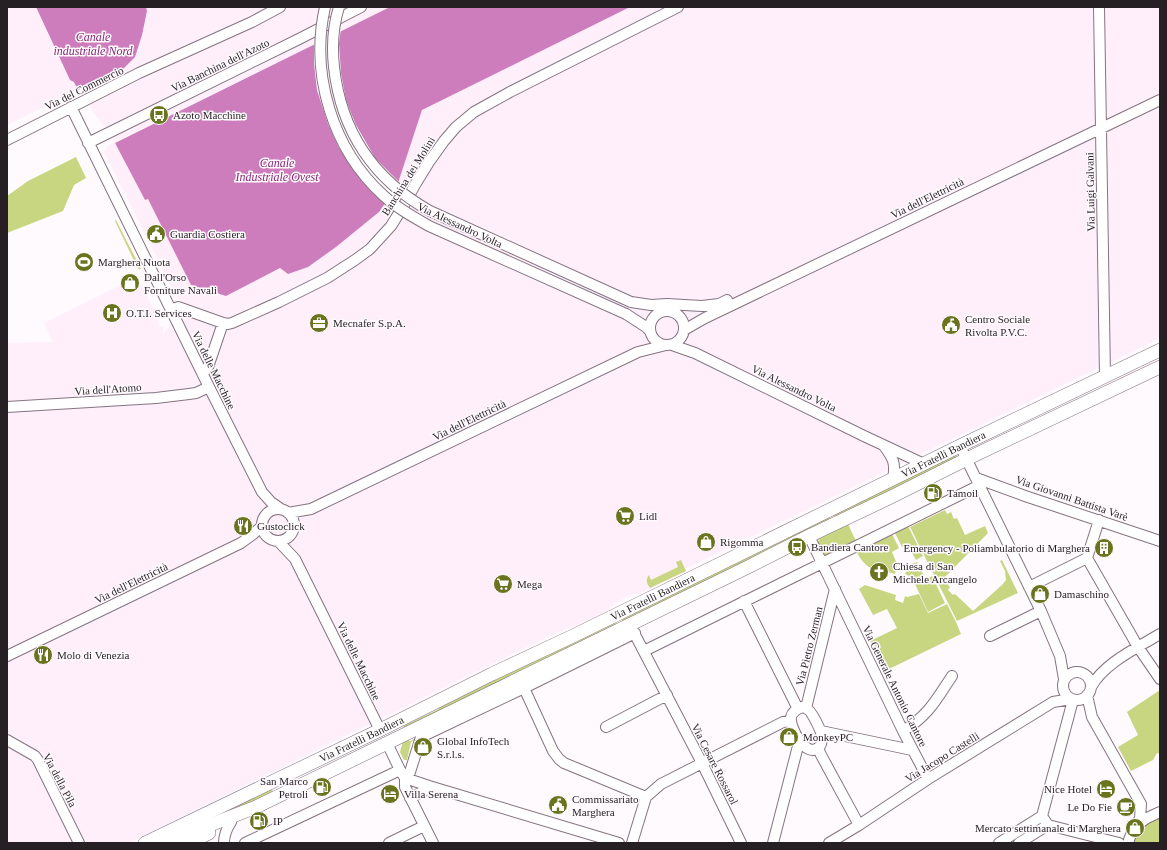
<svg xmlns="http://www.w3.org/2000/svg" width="1167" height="850" viewBox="0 0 1167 850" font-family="'Times New Roman',serif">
<rect width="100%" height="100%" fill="#fefafd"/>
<path fill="#ffeffb" d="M7 7H36L70 80 74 82 135 57 142 35 147 11 146 7H390L115 142 145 200 148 198 226 296 280 268 397 186 422 110 630 7H1160V338L925 452 685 569 686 571 637 595 635 593 615 603 606 612 582 624 565 629 496 662 128 843H7V343L53 342 44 323 137 277 157 316 159 327H163V334L187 305 177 298 104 152 108 146 115 142 78 90 7 125Z"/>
<path fill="#c8d682" d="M76 157 86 178 74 185 63 211 7 233V196L28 181Z
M116 220 141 269H138L115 221Z
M956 455 957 457 956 458 835 518 833 513Z
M945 510 947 514 951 512 954 519 957 518 965 535 985 526 988 533 943 579 950 587 948 590 953 595 955 594 973 611 1002 585 1006 580 1005 571 1000 561 1002 560 1018 593 957 621 910 527Z
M828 515 831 521 623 622 621 618Z
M848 524 856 541 827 555H823L816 542 819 541 818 539Z
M908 526 923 556 916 560 907 544 902 547 895 533Z
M892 534 899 548 892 552 897 564 895 574 875 568 874 570C867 567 858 558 857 551Z
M681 560 686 571 650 588C647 584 645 580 649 575L651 580 678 567 676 562Z
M917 562 924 576 910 584 911 577 905 574 909 565Z
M932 576 945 603 928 612 915 584Z
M865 585 896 595 895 600 903 603 905 596 907 597 919 594 928 613 947 604 956 622 961 634 885 671 870 641 897 628 887 609 873 615 859 589Z
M614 621 617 626 405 728 403 726 437 710 446 702Z
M1160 690V754L1157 753 1153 760 1131 771 1118 747 1138 735 1127 712Z
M416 738 415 740 411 742 407 760H404L400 752 403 741 406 739 410 741Z
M271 787 273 792 228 814 164 840Z
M1157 819H1160V843H1134C1138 829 1144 825 1157 819Z"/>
<path fill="#cd7dbc" d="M36 7H146L147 11 142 35 135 57 123 69 78 90 74 82 70 80Z
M390 7H630L422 110 397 186 379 212 336 247 308 267 288 274 280 268 226 296 191 285 148 199 145 200 115 143Z"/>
<path fill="#fefafd" d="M341 29 339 43 341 73 346 100 351 113 356 125 375 158 400 183 398 187 386 205 369 189 360 178 339 148 328 124 317 90 314 64V42Z"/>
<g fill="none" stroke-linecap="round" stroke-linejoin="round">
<g stroke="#857380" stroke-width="12">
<path id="minor" d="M1099 7 1105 376
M71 107 209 387 262 492 271 502 281 509
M7 140 139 73 252 22 280 7
M88 143 301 38 361 7
M631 302 651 305 667 304 702 306 719 304 727 300
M171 310 178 307 223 323 228 324 232 323 279 302 327 278 355 260 370 249 391 226 404 205 416 183 429 162 444 141 456 127 474 112 510 92 678 7
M650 328a17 17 0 1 1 34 0a17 17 0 1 1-34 0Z
M626 314 646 327 650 331
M684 330 705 318 1160 100
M672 345 695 353 864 436 924 464
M202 372 206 370 208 367 223 323
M7 407 156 398 189 394 196 393 209 387
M884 446C893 458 896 463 893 479
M960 446 1041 611 1060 656 1064 679
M976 478 1025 496 1160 541
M262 525a16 16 0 1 1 32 0a16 16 0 1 1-32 0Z
M288 513 311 509 638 352 666 345
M1099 520 1087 558 1138 647 1160 679
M809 536 903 731 928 779
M278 541 295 559 298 565 380 730
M1029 587 1087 558
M744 601 798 709
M631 627 702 763 741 843
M990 636 1041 611
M644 651 978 486
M7 656 241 543 252 535 262 526
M1063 686a14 14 0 1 1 28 0a14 14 0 1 1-28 0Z
M1091 687C1104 663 1137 648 1160 634
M524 688 553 751 559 759 564 763 646 797
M1087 695 1092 717 1141 804
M802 707C804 708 805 707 807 709 812 711 821 731 822 736 822 739 822 745 819 747 806 760 789 726 791 717 792 712 797 709 802 707Z
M806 708 808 700 835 589
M606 727 667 695
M821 731 912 750
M903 731C929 715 936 700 952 676
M7 740 35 756 38 760 79 843
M387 743 400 770 405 778V787L433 843
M818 748 821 755 859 825
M410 798 426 790 429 786
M1042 816 1073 700
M1048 825 1119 843
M1137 825 1147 818 1160 812
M224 843C224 835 227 828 231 822
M245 843 400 770
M389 843 424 826
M619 843 429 786 405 778 410 772 421 737 524 688 635 633
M632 843 646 797 661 784 783 722 791 721
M773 843 798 746 801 743
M829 843 859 825 928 779 1053 702 1071 699
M999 843 1042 816 1048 825 1019 843
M1128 843 1130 837 1140 818 1141 804"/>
</g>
<g stroke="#857380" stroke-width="14">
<g id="major">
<path id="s1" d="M145 843 380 730 492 674 575 635 970 441 1160 350"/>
<path d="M164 843 256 807 746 568 809 536 891 497 977 454 1160 367"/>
<path d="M189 843 209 833"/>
</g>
</g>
<use href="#minor" stroke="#fff" stroke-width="10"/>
<use href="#major" stroke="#fff" stroke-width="13"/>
<g stroke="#857380" stroke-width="12" stroke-linecap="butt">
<path id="minor-bridge" d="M325 7C310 74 332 149 384 196 397 208 413 217 429 226L626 314
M339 7C333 26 332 48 334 67 341 131 374 180 430 211L631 302"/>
</g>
<use href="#minor-bridge" stroke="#fff" stroke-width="10"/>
</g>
<defs>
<g id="bus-disc" transform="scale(1)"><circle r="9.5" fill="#6a741f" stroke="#fefafd"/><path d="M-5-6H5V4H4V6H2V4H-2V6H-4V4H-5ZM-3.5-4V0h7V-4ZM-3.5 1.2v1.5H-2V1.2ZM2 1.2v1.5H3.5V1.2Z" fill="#fff"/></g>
<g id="civic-disc" transform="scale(1)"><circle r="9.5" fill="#6a741f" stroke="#fefafd"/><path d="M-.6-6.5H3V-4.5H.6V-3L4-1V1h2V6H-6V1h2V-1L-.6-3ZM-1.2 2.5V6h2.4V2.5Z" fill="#fff"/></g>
<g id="stadium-disc" transform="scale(1)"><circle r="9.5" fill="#6a741f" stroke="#fefafd"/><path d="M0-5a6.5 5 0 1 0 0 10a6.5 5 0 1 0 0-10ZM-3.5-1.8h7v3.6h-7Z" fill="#fff"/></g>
<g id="shop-disc" transform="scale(1)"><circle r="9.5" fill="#6a741f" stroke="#fefafd"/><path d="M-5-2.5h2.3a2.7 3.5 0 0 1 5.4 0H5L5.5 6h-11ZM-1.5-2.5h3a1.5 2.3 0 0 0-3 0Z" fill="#fff"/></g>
<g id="hospital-disc" transform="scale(1)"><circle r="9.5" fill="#6a741f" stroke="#fefafd"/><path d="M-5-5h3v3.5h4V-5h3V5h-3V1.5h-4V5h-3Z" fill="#fff"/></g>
<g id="office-disc" transform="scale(1)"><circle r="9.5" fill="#6a741f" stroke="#fefafd"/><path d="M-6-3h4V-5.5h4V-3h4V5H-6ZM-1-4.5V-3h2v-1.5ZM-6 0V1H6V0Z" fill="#fff"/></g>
<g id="fuel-disc" transform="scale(1)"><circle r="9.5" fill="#6a741f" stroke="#fefafd"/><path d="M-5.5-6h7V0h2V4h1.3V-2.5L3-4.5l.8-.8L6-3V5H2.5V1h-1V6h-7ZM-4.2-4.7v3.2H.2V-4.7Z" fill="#fff"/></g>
<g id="supermarket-disc" transform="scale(1)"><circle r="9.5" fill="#6a741f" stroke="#fefafd"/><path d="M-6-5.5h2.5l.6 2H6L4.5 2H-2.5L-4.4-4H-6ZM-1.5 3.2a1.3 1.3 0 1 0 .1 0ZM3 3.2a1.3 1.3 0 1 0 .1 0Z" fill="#fff"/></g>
<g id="restaurant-disc" transform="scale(1)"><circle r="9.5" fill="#6a741f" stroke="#fefafd"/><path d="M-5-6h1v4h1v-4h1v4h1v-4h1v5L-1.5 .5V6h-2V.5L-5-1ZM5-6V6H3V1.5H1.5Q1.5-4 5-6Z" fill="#fff"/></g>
<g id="building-disc" transform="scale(1)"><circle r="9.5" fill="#6a741f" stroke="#fefafd"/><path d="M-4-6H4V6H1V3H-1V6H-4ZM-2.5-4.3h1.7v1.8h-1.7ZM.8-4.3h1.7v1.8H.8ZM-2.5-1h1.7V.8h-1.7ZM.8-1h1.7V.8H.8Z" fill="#fff"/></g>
<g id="church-disc" transform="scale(1)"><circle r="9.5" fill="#6a741f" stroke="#fefafd"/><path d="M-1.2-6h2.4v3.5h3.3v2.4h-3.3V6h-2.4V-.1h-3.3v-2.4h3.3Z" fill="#fff"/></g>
<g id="hotel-disc" transform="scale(1)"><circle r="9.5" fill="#6a741f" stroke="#fefafd"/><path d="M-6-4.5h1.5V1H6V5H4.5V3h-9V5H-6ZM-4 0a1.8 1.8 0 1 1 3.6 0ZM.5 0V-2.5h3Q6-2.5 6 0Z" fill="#fff"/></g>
<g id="cafe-disc" transform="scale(1)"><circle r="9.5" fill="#6a741f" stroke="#fefafd"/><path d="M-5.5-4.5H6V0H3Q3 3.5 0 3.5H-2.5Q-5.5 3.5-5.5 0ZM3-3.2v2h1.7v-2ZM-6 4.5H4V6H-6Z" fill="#fff"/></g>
</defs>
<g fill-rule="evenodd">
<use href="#bus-disc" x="159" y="115"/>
<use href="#civic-disc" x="156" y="234"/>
<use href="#stadium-disc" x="84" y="262"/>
<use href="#shop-disc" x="130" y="283"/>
<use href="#hospital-disc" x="112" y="313"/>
<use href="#office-disc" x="319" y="323"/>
<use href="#civic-disc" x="951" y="325"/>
<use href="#fuel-disc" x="933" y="493"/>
<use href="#supermarket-disc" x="625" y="516"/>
<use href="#restaurant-disc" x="243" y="526"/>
<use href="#shop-disc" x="706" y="542"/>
<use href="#bus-disc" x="797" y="547"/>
<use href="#building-disc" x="1104" y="548"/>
<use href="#church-disc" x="879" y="572"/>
<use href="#supermarket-disc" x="503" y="584"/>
<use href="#shop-disc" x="1040" y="594"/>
<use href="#restaurant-disc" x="43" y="655"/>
<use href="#shop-disc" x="789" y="737"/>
<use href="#shop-disc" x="423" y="747"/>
<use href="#fuel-disc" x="322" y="787"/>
<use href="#hotel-disc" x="1106" y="789"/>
<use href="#hotel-disc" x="390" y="794"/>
<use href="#civic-disc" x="558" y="805"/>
<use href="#cafe-disc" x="1126" y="807"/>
<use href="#fuel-disc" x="259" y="821"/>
<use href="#shop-disc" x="1135" y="828"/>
</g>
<g text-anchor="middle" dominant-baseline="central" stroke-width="3" stroke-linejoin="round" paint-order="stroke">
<g font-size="11" fill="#261f24" stroke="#fefafd">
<text transform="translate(220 65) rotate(-26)">Via Banchina dell'Azoto</text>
<text transform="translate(84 88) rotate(-26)">Via del Commercio</text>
<text transform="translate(408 176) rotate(-58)">Banchina dei Molini</text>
<text transform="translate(1090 192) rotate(-91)">Via Luigi Galvani</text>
<text transform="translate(927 198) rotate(-26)">Via dell'Elettricità</text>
<text transform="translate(460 225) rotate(25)">Via Alessandro Volta</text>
<text transform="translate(214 370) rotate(64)">Via delle Macchine</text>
<text transform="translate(794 388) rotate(26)">Via Alessandro Volta</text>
<text transform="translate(108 389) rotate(-4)">Via dell'Atomo</text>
<text transform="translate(469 420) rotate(-26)">Via dell'Elettricità</text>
<text stroke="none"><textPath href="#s1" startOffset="888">Via Fratelli Bandiera</textPath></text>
<text transform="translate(1072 498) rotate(19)">Via Giovanni Battista Varè</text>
<text transform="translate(131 583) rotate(-26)">Via dell'Elettricità</text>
<text stroke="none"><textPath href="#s1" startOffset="564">Via Fratelli Bandiera</textPath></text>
<text transform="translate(809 646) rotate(-76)">Via Pietro Zerman</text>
<text transform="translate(359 661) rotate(64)">Via delle Macchine</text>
<text transform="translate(895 686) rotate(64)">Via Generale Antonio Cantore</text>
<text stroke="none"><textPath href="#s1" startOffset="240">Via Fratelli Bandiera</textPath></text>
<text transform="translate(942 757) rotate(-32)">Via Jacopo Castelli</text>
<text transform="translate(715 764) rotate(63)">Via Cesare Rossarol</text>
<text transform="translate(60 780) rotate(62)">Via della Pila</text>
</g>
<g font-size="11" fill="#261f24" stroke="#fefafd" text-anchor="start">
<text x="173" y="115">Azoto Macchine</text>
<text x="170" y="234">Guardia Costiera</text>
<text x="98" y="262">Marghera Nuota</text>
<text x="144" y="277">Dall'Orso<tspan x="144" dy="13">Forniture Navali</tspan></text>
<text x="126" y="313">O.T.I. Services</text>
<text x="965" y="319">Centro Sociale<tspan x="965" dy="13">Rivolta P.V.C.</tspan></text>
<text x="333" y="323">Mecnafer S.p.A.</text>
<text x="947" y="493">Tamoil</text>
<text x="639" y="516">Lidl</text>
<text x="257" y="526">Gustoclick</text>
<text x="720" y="542">Rigomma</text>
<text x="811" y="547">Bandiera Cantore</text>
<text x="1090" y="548" text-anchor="end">Emergency - Poliambulatorio di Marghera</text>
<text x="893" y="566">Chiesa di San<tspan x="893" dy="13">Michele Arcangelo</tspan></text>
<text x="517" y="584">Mega</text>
<text x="1054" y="594">Damaschino</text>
<text x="57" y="655">Molo di Venezia</text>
<text x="803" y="737">MonkeyPC</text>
<text x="437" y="741">Global InfoTech<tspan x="437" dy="13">S.r.l.s.</tspan></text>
<text x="308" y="781" text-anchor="end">San Marco<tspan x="308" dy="13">Petroli</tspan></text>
<text x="1092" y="789" text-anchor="end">Nice Hotel</text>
<text x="404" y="794">Villa Serena</text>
<text x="572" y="799">Commissariato<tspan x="572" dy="13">Marghera</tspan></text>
<text x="1112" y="807" text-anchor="end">Le Do Fie</text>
<text x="273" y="821">IP</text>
<text x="1121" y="828" text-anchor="end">Mercato settimanale di Marghera</text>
</g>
<g font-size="12" font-style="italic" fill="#872978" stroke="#fefafd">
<text x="93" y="37">Canale<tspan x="93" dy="14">industriale Nord</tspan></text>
<text x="277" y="163">Canale<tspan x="277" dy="14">Industriale Ovest</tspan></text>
</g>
</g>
<rect width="1167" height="850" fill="none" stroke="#261f24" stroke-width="16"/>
</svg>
